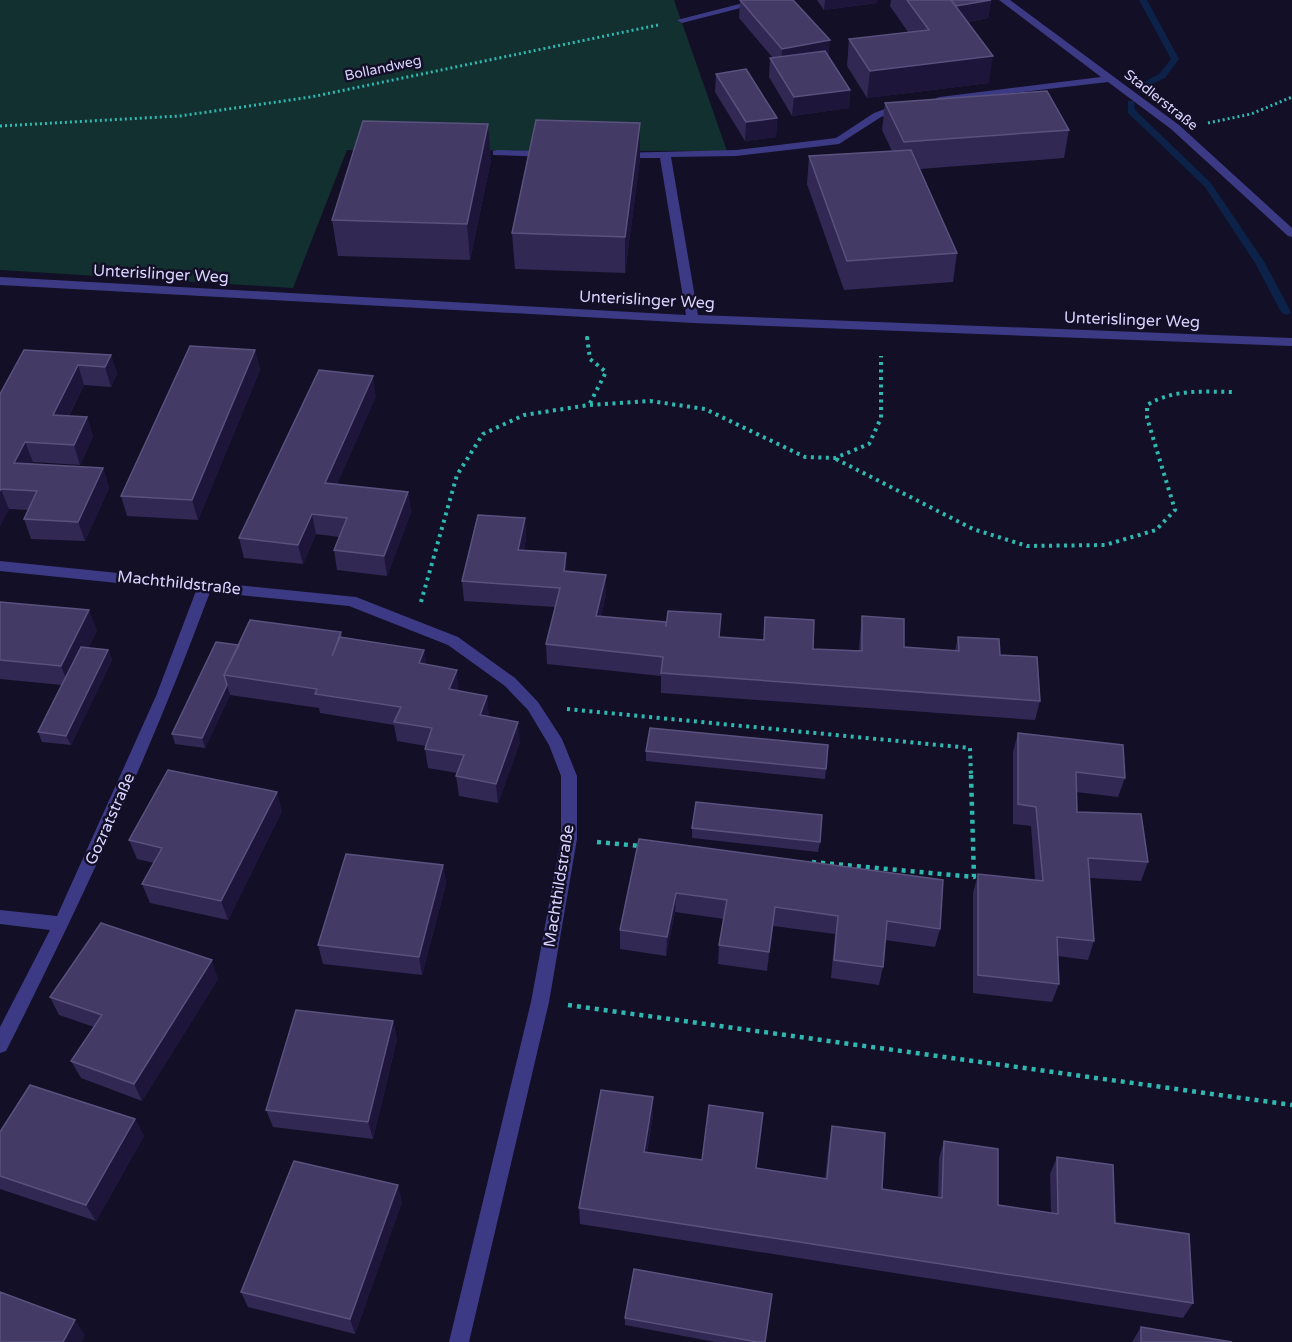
<svg xmlns="http://www.w3.org/2000/svg" width="1292" height="1342" viewBox="0 0 1292 1342" font-family="'Varela Round',sans-serif">
<rect width="100%" height="100%" fill="#130f26"/>
<path fill="#12302f" d="M0 0H674L727 151 347 150 293 288 0 270Z"/>
<g fill="none" stroke-linecap="round" stroke-linejoin="round">
<path fill="#0c2248" fill-rule="evenodd" d="M1139 0H1147L1179 59 1165 78 1142 89 1138 87 1139 85 1159 74 1171 59Z
M1128 101H1134L1135 110 1211 183 1265 263 1291 312 1289 314 1286 315 1281 312 1255 263 1205 187 1128 113Z"/>
<path stroke="#2fb8b0" stroke-width="3" stroke-dasharray="2 3" stroke-linecap="butt" d="M1208 123 1251 114 1292 97
M0 126 180 116 311 97 658 25
M587 336V339"/>
<path stroke="#2fb8b0" stroke-width="4" stroke-dasharray="3 4.5" stroke-linecap="butt" d="M587 337 590 359 606 372 589 405
M836 459 973 529 1027 546 1105 545 1156 530 1175 510 1147 418V405C1175 388 1205 392 1236 392
M421 602 457 475 483 434 524 415 589 405 650 401 705 409 805 457 835 458 869 444 881 418V356
M567 709 970 748 971 776"/>
<path stroke="#2fb8b0" stroke-width="4.5" stroke-dasharray="4 5" stroke-linecap="butt" d="M597 842 640 846
M812 862 974 877 971 775
M568 1005 1292 1105"/>
<path fill="#3d3a85" fill-rule="evenodd" d="M755 0H772L682 23 677 20Z
M999 0H1010L1179 125 1292 228V237L1288 236 1171 129 1108 82 936 102V98L940 97 1101 77Z
M904 102 909 105 908 107 881 117 839 144 736 156 671 157 698 315 1292 338V346L693 323 0 285V277L686 315 660 158H622L617 155 618 153 736 150 836 138 874 113Z
M497 150 550 151 555 154 550 157 493 155V151Z
M0 561 356 597 458 637 515 678 538 702 562 739 577 776V839L549 1002 469 1342H449L531 1002 561 839V776L549 745 528 710 505 686 448 645 349 606 210 592C152 749 82 901 6 1051L0 1053V1027L50 930 0 924V910L57 916 156 696 196 591 0 571Z"/>
</g>
<path fill="#312854" d="M740 0 830 40 828 56 850 90 849 108 792 116 769 77 770 58H773L739 18Z
M817 0H877V3L824 10Z
M891 0H991L988 18 968 22 989 83 867 98 847 66 849 39 908 32 890 6Z
M716 74 777 118 776 137 745 141 715 92Z
M885 103 1069 130 1064 158 920 169 957 253 953 282 844 290 807 184 809 156 892 151 882 130Z
M640 123V159L625 273 515 269 512 233Z
M491 160 470 260 338 256 332 220Z
M24 350 111 355 117 374 111 387 84 385 69 416 87 417 93 437 80 465 33 462 32 464 103 468 109 488 85 541 31 539 24 519 28 510 9 509 0 526V394Z
M255 350 260 370 198 520 127 516 121 496Z
M376 396 337 484 408 492 411 512 387 576 337 570 334 550 339 537 316 534 303 564 244 558 239 538Z
M525 518 526 538 524 550 567 572 606 595 601 616 720 637 813 649 859 651 860 636 862 616 904 647 955 650 958 637 1000 655 1040 701 1035 720 661 693V676L547 664 546 644 555 607 464 601 462 581Z
M0 602 97 630 88 648 108 650 112 660 71 745 42 742 38 732 62 685 0 679Z
M341 632 342 637 424 650 426 664 459 690V691L487 696 488 717 520 742 498 803 459 796 456 776 457 773 428 768 425 749 426 746 397 741 394 725 320 713 319 708 230 695 205 748 175 744 172 734 239 645Z
M1018 733 1125 778 1118 797 1076 792 1077 812 1148 862 1141 881 1090 878 1094 941 1088 960 1058 956 1059 984 1052 1002 973 993V893L978 874 1035 880 1031 826 1013 824V752Z
M646 751 826 769 825 779 646 761Z
M282 811 228 920 150 903 142 884 154 863 137 859 129 840Z
M692 828 820 842 818 852 692 838Z
M639 839 940 929 935 947 885 940 883 967 879 985 831 978 835 934 773 926 767 971 718 964 719 945 724 919 675 912 666 956 620 949V930Z
M443 865 446 884 422 975 323 964 318 945Z
M218 979 142 1101 81 1078 71 1061 94 1027 59 1015 50 997Z
M393 1021 397 1039 373 1139 273 1127 266 1110Z
M653 1097V1115L647 1152 825 1179 829 1143 832 1126 882 1189 938 1197 939 1158 944 1141 998 1205 1051 1213 1050 1174 1057 1157 1115 1223 1193 1303 1183 1318 580 1224 579 1208Z
M135 1119 144 1136 96 1221 0 1189V1132Z
M402 1202 355 1334 248 1307 241 1292Z
M625 1318 765 1342H715L625 1325Z
M1141 1327 1232 1342H1132Z"/>
<path fill="#1d163a" d="M825 0H877V3L824 10Z
M991 0 988 18 954 24 956 6Z
M830 40 828 58 781 67 782 49Z
M993 56 989 83 867 98 870 71Z
M850 90 849 108 792 116 794 97Z
M777 118 776 137 745 141 746 122Z
M640 123V159L625 273V237Z
M488 124 491 160 470 260 467 224Z
M255 350 260 370 198 520 192 500Z
M111 355 117 374 111 387 105 367Z
M78 365 84 385 59 435 53 415Z
M373 376 376 396 329 503 325 483Z
M87 417 93 437 80 465 74 445Z
M25 442 33 462 22 483 14 463Z
M103 468 109 488 85 541 78 522Z
M1 489 9 509 0 526V491Z
M408 492 411 512 387 576 384 556Z
M312 514 316 534 303 564 298 545Z
M525 518 526 538 520 570 518 550Z
M566 553 567 573 564 571Z
M606 575V595L597 635 596 616Z
M89 610 97 630 69 686 61 666Z
M108 650 112 660 71 745 66 736Z
M424 650 427 670 419 663Z
M457 670 459 690 452 709 449 689Z
M227 685 230 695 205 748 202 738Z
M487 696 489 715 482 735 480 715Z
M518 722 520 742 498 803 496 784Z
M277 792 282 811 228 920 221 901Z
M443 865 446 884 422 975 419 957Z
M676 893 675 912 666 956 667 937Z
M775 907 773 926 767 971 769 952Z
M212 960 218 979 142 1101 134 1084Z
M393 1021 397 1039 373 1139 368 1122Z
M653 1097V1115L644 1168V1152Z
M135 1119 144 1136 96 1221 86 1205Z
M398 1185 402 1202 355 1334 350 1319Z
M75 1320 85 1335 82 1342H63Z"/>
<path fill="#433a66" stroke="#5a527e" stroke-width="1.5" d="M740 0H793L830 40 782 49Z
M907 0H951L993 56 870 71 849 39 929 30Z
M951 0H991L956 6Z
M825 51 850 90 794 97 770 58Z
M746 69 777 118 746 122 716 74Z
M1047 91 1069 130 904 142 885 103Z
M536 120 640 123 625 237 512 233Z
M363 121 488 124 467 224 332 220Z
M911 150 957 253 847 261 809 156Z
M190 346 255 350 192 500 121 496Z
M24 350 111 355 105 367 78 365 53 415 87 417 74 445 25 442 14 463 103 468 78 522 24 519 37 491 1 489 0 491V394Z
M319 370 373 376 325 483 408 492 384 556 334 550 347 518 312 514 298 545 239 538Z
M478 515 525 518 518 550 566 553 564 571 606 575 596 616 666 622V627L668 611 721 614 719 637 764 640 765 617 814 620 813 649 862 651V616L904 619V647L959 651 958 637 999 639 1000 655 1037 657 1040 701 661 673 663 657 546 644 560 588 462 581Z
M0 602 89 610 61 666 0 660Z
M250 620 341 632 332 656 340 637 424 650 419 663 457 670 449 689 487 696 480 715 518 722 496 784 456 776 464 755 425 749 432 728 394 722 401 707 315 694 317 689 224 675Z
M216 642 239 645 224 675 227 685 202 738 172 734Z
M81 647 108 650 66 736 38 732Z
M650 728 828 745 826 769 646 751Z
M1018 733 1123 745 1125 778 1076 772 1077 812 1141 814 1148 862 1088 858 1094 941 1057 937 1059 984 978 975V874L1043 881 1036 807 1018 804Z
M168 770 277 792 221 901 142 884 162 848 129 840Z
M696 802 822 815 820 842 692 828Z
M639 839 943 880 940 929 887 921 883 967 834 960 838 916 775 907 769 952 719 945 727 900 676 893 667 937 620 930Z
M346 854 443 865 419 957 318 945Z
M101 923 212 960 134 1084 71 1061 102 1015 50 997Z
M296 1010 393 1021 368 1122 266 1110Z
M30 1085 135 1119 86 1205 0 1176V1132Z
M601 1090 653 1097 644 1152 702 1160 709 1105 763 1113 756 1168 827 1179 832 1126 885 1133 882 1189 942 1198 944 1141 998 1149V1205L1058 1214 1057 1157 1113 1165 1115 1223 1189 1234 1193 1303 579 1208Z
M294 1161 398 1185 350 1319 241 1292Z
M634 1269 772 1294 765 1342H757L625 1318Z
M0 1292 75 1320 63 1342H0Z
M1141 1327 1232 1342H1141Z"/>
<g text-anchor="middle" dominant-baseline="central" stroke-width="5" stroke-linejoin="round" paint-order="stroke">
<g font-size="14" fill="#d9d4ff" stroke="#130f26">
<text transform="translate(383 68) rotate(-12)">Bollandweg</text>
<text transform="translate(1161 100) rotate(38)">Stadlerstraße</text>
</g>
<g font-size="16" fill="#d9d4ff" stroke="#130f26">
<text transform="translate(161 274) rotate(3)">Unterislinger Weg</text>
<text transform="translate(647 300) rotate(3)">Unterislinger Weg</text>
<text transform="translate(1132 320) rotate(2)">Unterislinger Weg</text>
<text transform="translate(179 583) rotate(6)">Machthildstraße</text>
<text transform="translate(110 819) rotate(-66)">Gozratstraße</text>
<text transform="translate(559 886) rotate(-81)">Machthildstraße</text>
</g>
</g>
</svg>
